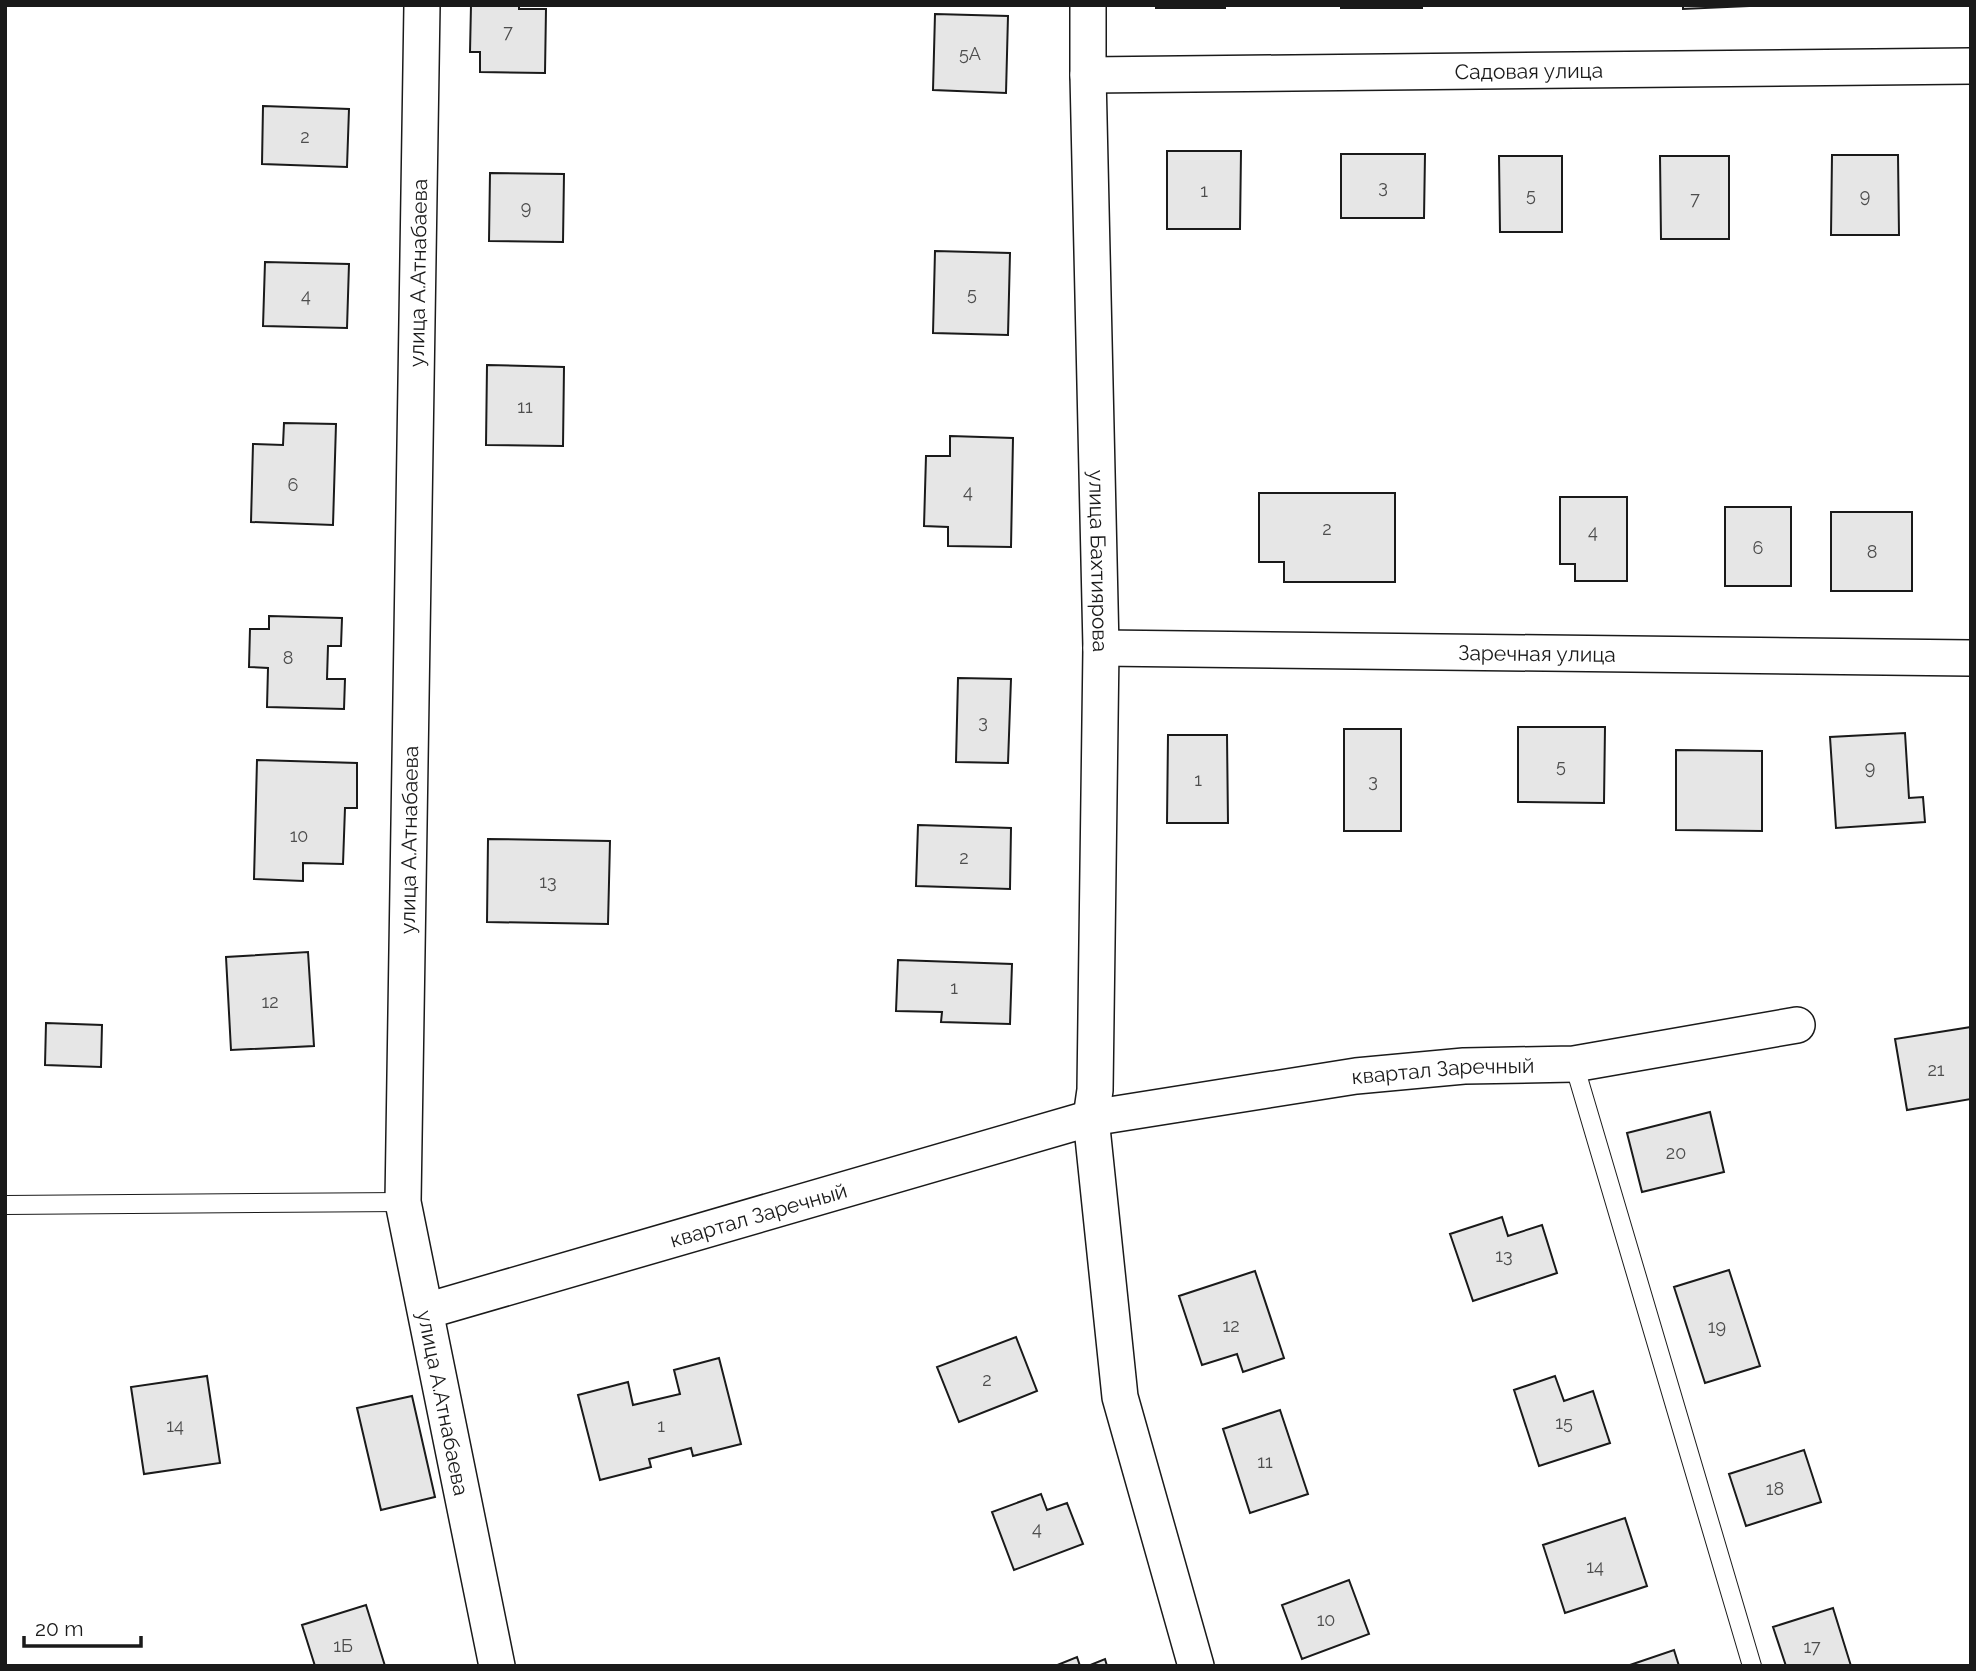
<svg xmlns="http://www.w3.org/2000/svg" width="1976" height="1671" viewBox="0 0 1976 1671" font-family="Raleway,sans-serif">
<rect width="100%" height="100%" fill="#fff"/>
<path fill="#e6e6e6" stroke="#1a1a1a" stroke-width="2" d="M471 5H519V9H546L545 73 480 72V52H470Z
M1156 5H1225V8H1156Z
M1341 5H1422V8H1341Z
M1683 5H1772L1683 9Z
M935 14 1008 16 1006 93 933 90Z
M263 106 349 109 347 167 262 164Z
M1167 151H1241L1240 229H1167Z
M1341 154H1425L1424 218H1341Z
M1832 155H1898L1899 235H1831Z
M1499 156H1562V232H1500Z
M1660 156H1729V239H1661Z
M490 173 564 174 563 242 489 241Z
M935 251 1010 253 1008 335 933 333Z
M265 262 349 264 347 328 263 326Z
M487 365 564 367 563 446 486 445Z
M284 423 336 424 333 525 251 522 253 444 283 445Z
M950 436 1013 438 1011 547 948 546V527L924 526 926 456H950Z
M1259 493H1395V582H1284V562H1259Z
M1560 497H1627V581H1575V564H1560Z
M1725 507H1791V586H1725Z
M1831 512H1912V591H1831Z
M269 616 342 618 341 646H328L327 679H345L344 709 267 707 268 668 249 667 250 629H269Z
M958 678 1011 679 1008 763 956 762Z
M1518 727H1605L1604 803 1518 802Z
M1344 729H1401V831H1344Z
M1905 733 1909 798 1923 797 1925 822 1836 828 1830 737Z
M1168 735H1227L1228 823H1167Z
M1676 750 1762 751V831L1676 830Z
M257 760 357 763V808H345L343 864 303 863V881L254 879Z
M918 825 1011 828 1010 889 916 886Z
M488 839 610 841 608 924 487 922Z
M308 952 314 1046 231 1050 226 957Z
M898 960 1012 964 1010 1024 941 1022 942 1012 896 1011Z
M46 1023 102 1025 101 1067 45 1065Z
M1971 1027V1099L1907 1110 1895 1039Z
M1710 1112 1724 1172 1642 1192 1627 1133Z
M1502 1217 1508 1236 1542 1225 1557 1273 1473 1301 1450 1234Z
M1729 1270 1760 1366 1705 1383 1674 1287Z
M1255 1271 1284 1358 1243 1372 1237 1354 1202 1365 1179 1296Z
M1016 1337 1037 1391 959 1422 937 1367Z
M719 1358 741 1444 693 1456 691 1448 649 1459 651 1467 600 1480 578 1395 628 1382 633 1405 680 1394 674 1370Z
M207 1376 220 1463 144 1474 131 1387Z
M1555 1376 1564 1401 1593 1391 1610 1443 1539 1466 1514 1390Z
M412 1396 435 1497 381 1510 357 1408Z
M1280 1410 1308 1494 1250 1513 1223 1429Z
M1804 1450 1821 1502 1746 1526 1729 1474Z
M1041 1494 1047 1510 1067 1503 1083 1544 1014 1570 992 1512Z
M1625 1518 1647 1586 1565 1613 1543 1545Z
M1349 1580 1369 1634 1302 1659 1282 1605Z
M366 1605 385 1666H315L302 1625Z
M1833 1608 1851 1666H1786L1773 1627Z
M1674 1650 1679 1666H1627Z
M1077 1657 1080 1666H1055Z
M1105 1659 1107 1666H1088Z"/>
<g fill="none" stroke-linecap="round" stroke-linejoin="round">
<g stroke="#1a1a1a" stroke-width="20">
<path id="lane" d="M1574 1064 1752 1666
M5 1205 403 1202"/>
</g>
<g stroke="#1a1a1a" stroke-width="38">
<g id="street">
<path id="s1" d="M422 5 403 1202 497 1666"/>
<path id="s2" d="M1088 5V75L1101 648 1095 1090 1091 1118 1120 1397 1196 1666"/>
<path id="s3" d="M1088 75 1971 66"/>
<path id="s4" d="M1101 648 1971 658"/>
<path id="s5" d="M426 1311 1091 1118 1356 1076 1464 1066 1574 1064 1797 1025"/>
</g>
</g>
<use href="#lane" stroke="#fff" stroke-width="18"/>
<use href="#street" stroke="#fff" stroke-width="35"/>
</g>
<g text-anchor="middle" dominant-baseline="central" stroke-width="5" stroke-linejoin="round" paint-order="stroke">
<g font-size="18" fill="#4d4d4d">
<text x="508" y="31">7</text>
<text x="970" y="53">5А</text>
<text x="305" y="136">2</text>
<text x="1383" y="186">3</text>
<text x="1204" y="190">1</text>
<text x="1531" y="194">5</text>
<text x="1865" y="195">9</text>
<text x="1695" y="198">7</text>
<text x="526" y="207">9</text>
<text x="972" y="293">5</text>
<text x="306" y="295">4</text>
<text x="525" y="406">11</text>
<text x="293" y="484">6</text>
<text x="968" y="491">4</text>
<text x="1327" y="528">2</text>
<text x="1593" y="531">4</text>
<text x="1758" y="547">6</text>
<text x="1872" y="551">8</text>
<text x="288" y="657">8</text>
<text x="983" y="721">3</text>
<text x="1561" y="765">5</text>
<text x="1870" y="767">9</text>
<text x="1198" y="779">1</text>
<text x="1373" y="780">3</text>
<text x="299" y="835">10</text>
<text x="964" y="857">2</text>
<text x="548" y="881">13</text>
<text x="954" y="987">1</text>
<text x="270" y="1001">12</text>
<text x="1936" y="1069">21</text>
<text x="1676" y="1152">20</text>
<text x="1504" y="1255">13</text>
<text x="1231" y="1325">12</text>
<text x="1717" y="1326">19</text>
<text x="987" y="1379">2</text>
<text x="1564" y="1422">15</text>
<text x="175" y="1425">14</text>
<text x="661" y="1425">1</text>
<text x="1265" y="1461">11</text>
<text x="1775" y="1488">18</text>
<text x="1037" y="1528">4</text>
<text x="1595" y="1566">14</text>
<text x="1326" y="1619">10</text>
<text x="343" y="1645">1Б</text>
<text x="1812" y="1646">17</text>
</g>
<g font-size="21" fill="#1a1a1a" stroke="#fff">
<text stroke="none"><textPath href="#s3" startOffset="441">Садовая улица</textPath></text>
<text transform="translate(418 273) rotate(-89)">улица А.Атнабаева</text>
<text stroke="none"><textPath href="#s2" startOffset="556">улица Бахтиярова</textPath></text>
<text stroke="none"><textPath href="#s4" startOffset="436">Заречная улица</textPath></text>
<text transform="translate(409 840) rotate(-89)">улица А.Атнабаева</text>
<text stroke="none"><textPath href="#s5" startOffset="1048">квартал Заречный</textPath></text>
<text stroke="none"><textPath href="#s5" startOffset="346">квартал Заречный</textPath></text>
<text stroke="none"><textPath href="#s1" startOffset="1402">улица А.Атнабаева</textPath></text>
</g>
</g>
<rect width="1976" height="1671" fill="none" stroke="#1a1a1a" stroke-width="14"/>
<path d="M24 1636v10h117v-10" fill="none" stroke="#1a1a1a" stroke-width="3.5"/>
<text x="35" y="1636" font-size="21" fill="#1a1a1a" stroke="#ffffff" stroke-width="5" paint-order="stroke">20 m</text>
</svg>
